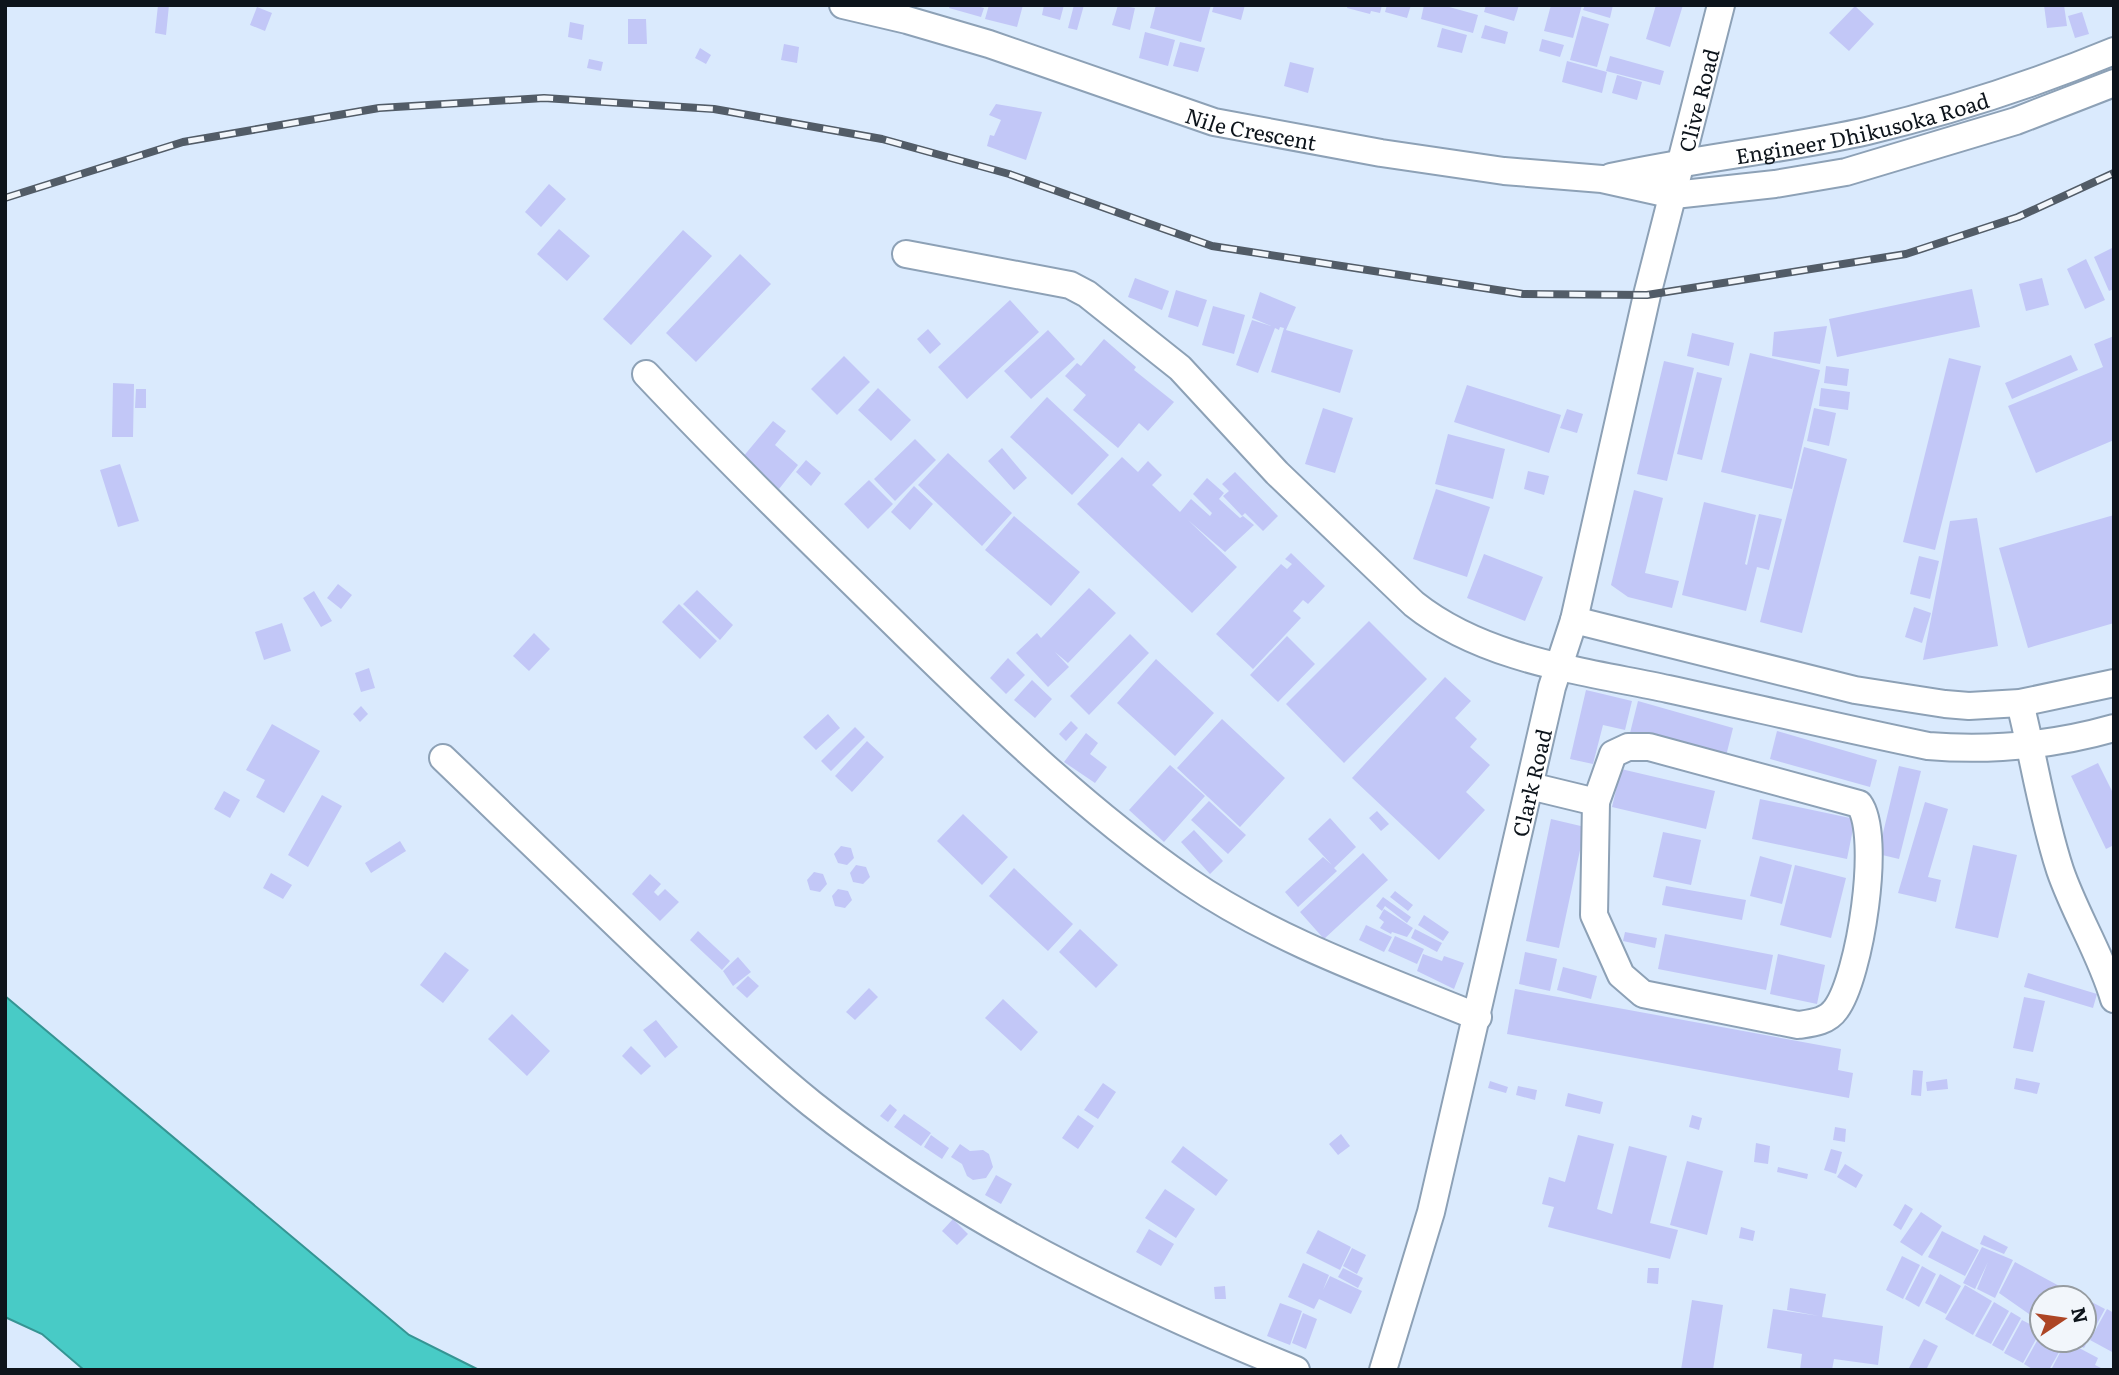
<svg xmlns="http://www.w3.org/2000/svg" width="2119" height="1375" viewBox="0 0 2119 1375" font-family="Literata,serif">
<rect width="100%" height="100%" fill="#daeafd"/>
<path fill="#48cbc6" stroke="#369493" stroke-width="2" d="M5 996 409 1335 479 1370H84L42 1334 5 1317Z"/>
<path fill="#c2c7f7" d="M158 5H169L166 35 155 33Z
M950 5H973L984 8 981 17 949 8Z
M989 5H1023L1017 27 985 19Z
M1044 5H1064L1060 20 1042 15Z
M1074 5H1084L1077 30 1068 28Z
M1118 5 1135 8 1130 30 1112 25Z
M1156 5H1211L1201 42 1150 28Z
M1214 5H1245L1241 20 1212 12Z
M1348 5H1382L1380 13 1371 11 1370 14 1347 8Z
M1387 5H1411L1407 18 1385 12Z
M1424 5H1442L1478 15 1473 33 1421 19Z
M1486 5H1519L1514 21 1484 12Z
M1551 5H1582L1573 38 1544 31Z
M1585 5H1613L1610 18 1583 10Z
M1656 5H1683L1670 47 1646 39Z
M2044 5H2064L2067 26 2047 28Z
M1855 6 1874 24 1849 51 1829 33Z
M257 7 272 13 265 31 250 25Z
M2082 12 2089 34 2075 38 2068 16Z
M1582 16 1609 24 1597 67 1570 60Z
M628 19H646L647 44H628Z
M570 22 584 25 582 40 568 37Z
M1485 25 1508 32 1505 44 1481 38Z
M1442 28 1467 35 1462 53 1437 47Z
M1145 32 1175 40 1168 66 1139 58Z
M1542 39 1564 45 1560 57 1539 51Z
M1180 42 1205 48 1198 72 1173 66Z
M784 44 799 47 797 63 781 60Z
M700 48 711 55 706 64 695 58Z
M1610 56 1664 71 1660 85 1606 71Z
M589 59 603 62 601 71 587 68Z
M1567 61 1607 72 1602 93 1562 82Z
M1290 62 1314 68 1308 93 1284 86Z
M1617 75 1642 82 1637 100 1612 93Z
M996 104 1042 112 1026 160 987 146 990 135 994 136 1001 120 989 115Z
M549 184 566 199 541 227 525 212Z
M559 229 590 256 567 281 537 254Z
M683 230 712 256 631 345 603 319Z
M2114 247V289L2109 291 2094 257Z
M740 254 771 284 696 362 666 333Z
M2086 259 2105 300 2085 309 2067 269Z
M1135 278 1169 291 1162 310 1128 297Z
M2042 278 2049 305 2026 311 2019 284Z
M1972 289 1980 327 1837 357 1829 319Z
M1176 290 1207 300 1198 327 1168 317Z
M1260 292 1296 307 1286 330 1353 350 1340 393 1271 372 1284 328 1280 327 1279 330 1275 328 1258 373 1236 365 1252 320 1271 326 1252 318Z
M1010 300 1039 332 967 399 938 367Z
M1213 306 1245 315 1234 354 1202 345Z
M1827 326 1820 364 1772 356 1774 332Z
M928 329 941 344 930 354 917 339Z
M1048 330 1075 359 1031 399 1004 371Z
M1692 333 1734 343 1729 366 1687 356Z
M2114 336V440L2036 473 2008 406 2103 367 2094 344Z
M1104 339 1136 367 1134 370 1174 402 1148 431 1139 423 1118 448 1073 410 1086 395 1065 376 1077 363 1081 366Z
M1750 353 1820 370 1792 489 1721 472Z
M2071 355 2078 370 2012 399 2005 383Z
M844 356 870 382 837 415 811 389Z
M1949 358 1981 366 1935 550 1903 542Z
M1664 361 1694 368 1667 481 1637 474Z
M1826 366 1849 369 1847 386 1824 383Z
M1697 372 1722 378 1702 460 1677 454Z
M113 383 134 384 133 437H112Z
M1467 385 1561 415 1549 453 1454 422Z
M878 388 911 420 891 441 858 410Z
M1821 388 1850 392 1848 410 1819 406Z
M136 389H146V408H135Z
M1047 397 1109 455 1072 495 1010 437Z
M1323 408 1353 418 1335 473 1305 464Z
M1814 408 1836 413 1829 446 1807 441Z
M1567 409 1583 414 1577 433 1560 428Z
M773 421 786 431 775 445 798 465 779 489 742 458Z
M1448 434 1505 449 1493 499 1435 484Z
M915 439 936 460 895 501 874 479Z
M1804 447 1847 459 1802 633 1760 622Z
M1002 448 1027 478 1014 490 988 461Z
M948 453 1012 513 982 546 918 485Z
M1122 457 1138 472 1148 461 1162 475 1152 485 1180 512 1191 499 1210 516 1212 513 1193 494 1207 478 1224 493 1219 499 1240 518 1243 516 1254 525 1225 552 1188 520 1237 567 1192 613 1077 504Z
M806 460 821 473 811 486 796 472Z
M120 464 139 521 118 527 100 470Z
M1528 471 1549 476 1544 495 1524 489Z
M1235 472 1278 516 1263 531 1245 513 1242 516 1223 496 1229 491 1222 484Z
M869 480 893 504 868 529 844 504Z
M914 486 933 504 910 530 891 512Z
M1436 489 1490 507 1467 577 1413 559Z
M1634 490 1663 498 1645 573 1679 581 1672 608 1628 597 1611 585Z
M1704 502 1756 515 1745 564 1747 565 1759 514 1782 519 1769 570 1757 567 1746 611 1682 595Z
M2114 515V623L2028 648 1999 548Z
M1014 516 1080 572 1051 606 985 550Z
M1977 518 1998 646 1923 660 1950 521Z
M1291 553 1325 586 1308 604 1303 600 1293 611 1301 618 1253 669 1216 634 1281 564 1287 569 1292 564 1285 559Z
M1484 554 1543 577 1525 621 1467 598Z
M1919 556 1939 561 1930 599 1910 594Z
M338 584 352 595 341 609 327 598Z
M1089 588 1116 613 1068 663 1055 652 1069 667 1048 687 1016 653 1037 633 1041 638Z
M697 590 733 625 720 640 683 604Z
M314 591 332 621 321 627 303 598Z
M679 604 717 641 700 659 662 622Z
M1914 607 1931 613 1922 643 1905 637Z
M1369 621 1427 679 1344 763 1286 704Z
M282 623 291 651 264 660 255 632Z
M534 633 550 649 529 671 513 656Z
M1130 634 1149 653 1089 715 1070 696Z
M1287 636 1315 664 1278 702 1250 675Z
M1008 658 1025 675 1006 694 990 678Z
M1156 659 1214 713 1175 756 1117 703Z
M369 668 375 688 361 692 355 673Z
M1445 677 1471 701 1455 718 1477 739 1470 747 1490 765 1466 792 1485 810 1439 860 1352 778Z
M1032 680 1052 699 1035 718 1014 700Z
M1586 690 1632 701 1625 730 1603 725 1593 764 1570 759Z
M1638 701 1733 728 1725 760 1630 733Z
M361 706 368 714 360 722 353 714Z
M828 714 840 728 816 750 803 737Z
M1222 719 1285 778 1240 827 1177 768Z
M1071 721 1078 728 1066 741 1059 734Z
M272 724 320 751 284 813 256 797 265 780 246 770Z
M855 727 865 737 831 771 821 761Z
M1777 731 1877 760 1870 787 1770 759Z
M1086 733 1098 743 1090 754 1107 767 1095 783 1064 762Z
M867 741 884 757 852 792 835 776Z
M2098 763 2114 795V845L2106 849 2071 776Z
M1170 765 1205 796 1164 842 1129 810Z
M1899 766 1921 771 1899 859 1878 854Z
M1621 769 1715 791 1706 829 1612 807Z
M224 791 240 800 230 818 214 809Z
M322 795 342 806 308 867 288 855Z
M1760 799 1855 819 1847 859 1752 839Z
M1209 801 1246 835 1228 854 1191 820Z
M1925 802 1948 809 1928 877 1941 880 1936 902 1898 893Z
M1377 811 1389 824 1381 831 1369 818Z
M963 814 1008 857 982 885 937 841Z
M1330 818 1356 847 1334 868 1337 871 1298 907 1285 892 1323 857 1332 865 1308 839Z
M1551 819 1585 827 1559 948 1526 941Z
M1194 830 1223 861 1210 874 1181 842Z
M1663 832 1701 840 1691 885 1653 877Z
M400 841 406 851 371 873 365 863Z
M1973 845 2017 855 1998 938 1955 928Z
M841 846 851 848 854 858 847 865 838 863 834 854Z
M1363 853 1388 880 1324 939 1300 912Z
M1760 856 1792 865 1782 904 1750 896Z
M856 865 866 867 870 877 863 884 853 882 850 873Z
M1795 865 1846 878 1831 938 1780 925Z
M1014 868 1073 924 1048 951 989 896Z
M814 872 823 874 827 884 820 892 810 890 807 880Z
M271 873 292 885 283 899 263 888Z
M650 874 661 884 654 892 658 896 665 889 679 902 660 921 632 894Z
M1666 886 1746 900 1742 920 1662 905Z
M838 889 848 891 852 900 845 908 835 906 832 896Z
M1395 891 1413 905 1408 911 1390 897Z
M1383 897 1411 917 1407 923 1385 906 1382 911 1376 906Z
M1384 909 1413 928 1407 937 1392 932 1391 934 1380 928 1384 922 1379 918Z
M1424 915 1449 932 1443 941 1418 925Z
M1366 925 1392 937 1384 952 1359 940Z
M1080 929 1118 965 1096 988 1059 952Z
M1415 929 1442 943 1437 952 1411 938Z
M698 931 730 961 722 970 690 940Z
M1625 932 1657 938 1655 948 1623 941Z
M1665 934 1773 955 1766 990 1658 969Z
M1395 936 1424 949 1417 964 1388 951Z
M445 952 469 970 443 1003 420 985Z
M1525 952 1557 959 1550 991 1519 984Z
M1423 954 1442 961 1444 956 1464 963 1454 989 1417 971Z
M1778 954 1825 965 1817 1004 1770 994Z
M738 957 751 972 733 986 723 971Z
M1563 967 1597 976 1591 999 1557 990Z
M2028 973 2097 994 2093 1008 2024 987Z
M748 976 759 986 747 998 736 988Z
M869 988 878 997 855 1020 846 1012Z
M1515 989 1841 1049 1838 1070 1853 1073 1849 1098 1507 1034Z
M2024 997 2045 1001 2033 1052 2013 1048Z
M1003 999 1038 1032 1021 1051 985 1018Z
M512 1014 550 1051 527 1076 488 1039Z
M656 1020 678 1047 665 1058 643 1030Z
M631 1046 651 1066 641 1075 622 1056Z
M1913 1070 1923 1071 1921 1096 1911 1095Z
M2016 1078 2040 1083 2037 1094 2014 1089Z
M1947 1079 1948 1089 1927 1091 1926 1082Z
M1490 1081 1508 1087 1506 1093 1488 1088Z
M1103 1083 1116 1092 1098 1119 1084 1110Z
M1518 1086 1537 1090 1535 1100 1516 1095Z
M1568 1093 1603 1102 1600 1114 1565 1106Z
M890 1104 897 1110 888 1122 880 1116Z
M904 1114 931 1133 921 1146 894 1127Z
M1078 1115 1094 1126 1078 1149 1062 1138Z
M1692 1115 1702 1118 1699 1130 1689 1127Z
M1835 1127 1846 1129 1845 1142 1833 1140Z
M1341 1134 1350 1146 1338 1155 1329 1144Z
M931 1135 949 1148 942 1159 924 1147Z
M1578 1135 1614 1144 1597 1209 1612 1214 1629 1146 1667 1156 1650 1223 1678 1230 1670 1259 1548 1227 1554 1207 1542 1204 1549 1177 1565 1182Z
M1756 1143 1770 1146 1768 1164 1754 1162Z
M960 1144 970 1151 983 1150 989 1154 993 1167 986 1178 973 1180 967 1176 962 1164 951 1157Z
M1183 1146 1228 1180 1216 1196 1171 1162Z
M1831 1149 1842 1152 1836 1174 1824 1170Z
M1687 1161 1723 1171 1707 1235 1670 1225Z
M1845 1164 1863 1175 1856 1188 1837 1177Z
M1778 1167 1808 1174 1807 1179 1777 1172Z
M996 1175 1012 1184 1001 1204 985 1195Z
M1165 1189 1195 1209 1176 1238 1145 1218Z
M1905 1204 1913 1209 1901 1230 1893 1225Z
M1921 1212 1942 1226 1922 1256 1900 1242Z
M953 1219 968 1234 957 1245 942 1231Z
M1741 1227 1755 1231 1753 1241 1739 1238Z
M1149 1229 1174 1244 1161 1266 1136 1252Z
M1318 1230 1351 1247 1340 1270 1306 1253Z
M1942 1231 1979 1250 1965 1276 1928 1257Z
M1984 1235 2008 1247 2004 1254 1980 1244Z
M1982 1247 2013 1260 1995 1298 1977 1289 1988 1262 1975 1289 1963 1283Z
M1352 1248 1366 1255 1357 1274 1343 1266Z
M1902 1256 1920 1265 1903 1299 1886 1290Z
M2015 1262 2063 1288 2058 1298H2042V1323L1999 1293Z
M1303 1263 1329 1275 1323 1290 1330 1276 1362 1291 1351 1314 1319 1299 1314 1309 1288 1297Z
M1922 1266 1936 1274 1919 1307 1905 1299Z
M1343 1268 1363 1278 1358 1288 1338 1277Z
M1648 1268H1659L1658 1284 1647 1283Z
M1940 1274 1961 1286 1946 1314 1925 1303Z
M1965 1285 1992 1301 1973 1335 1945 1319Z
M1225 1286 1226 1299H1215L1214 1287Z
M1790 1288 1826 1294 1822 1317 1883 1326 1878 1365 1834 1359 1832 1370H1800L1802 1354 1767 1348 1773 1309 1819 1316 1787 1310Z
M2084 1298 2105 1309 2084 1348 2070 1340H2084Z
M1692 1300 1723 1305 1713 1370H1681Z
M1994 1302 2009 1311 1991 1344 1975 1336Z
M1280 1303 1302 1311 1290 1345 1267 1336Z
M2107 1309 2114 1313V1353L2090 1340Z
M2011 1312 2021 1318 2003 1351 1992 1345Z
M1303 1313 1317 1319 1306 1349 1292 1343Z
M2022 1320 2041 1330 2023 1363 2004 1353Z
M2042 1332V1340H2066L2049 1370H2034L2024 1364Z
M1924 1339 1938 1346 1926 1370H1908Z
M2066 1341 2098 1358 2095 1365 2105 1370H2051Z"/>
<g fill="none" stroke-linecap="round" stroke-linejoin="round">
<g stroke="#8da1b6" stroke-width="30">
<g id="minor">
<path id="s1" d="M843 5 907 20 989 44 1214 122 1381 153 1504 171 1602 179 1674 195 1775 184 1846 172 2016 121 2114 83"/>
<path id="s2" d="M1611 177C1696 158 1782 150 1867 131 1951 111 2034 84 2114 51"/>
<path d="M906 254 1070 285 1087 294 1180 368 1277 473 1414 604C1484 660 1583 671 1668 689 1755 708 1841 728 1928 746 1989 751 2054 745 2114 728"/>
<path d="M646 374C729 462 816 547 903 632 993 720 1084 809 1188 881 1276 941 1380 977 1478 1017"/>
<path d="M1574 620 1855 690 1945 704 1969 706 2020 703 2114 683"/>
<path d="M2020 703C2034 759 2042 815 2060 870 2075 914 2101 954 2114 999"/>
<path d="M1628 747H1649L1859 804C1882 835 1860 977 1836 1009 1827 1022 1812 1023 1798 1025L1643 994 1621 975 1594 915 1596 802 1613 754Z"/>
<path d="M443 758C511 823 579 888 647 954 701 1005 754 1057 812 1104 956 1219 1126 1301 1296 1370"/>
<path d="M1530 786 1596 802"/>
<path id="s3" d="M1383 1370 1431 1212 1552 687 1574 620 1647 295 1721 5"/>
</g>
</g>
<use href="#minor" stroke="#fff" stroke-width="26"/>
<g stroke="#525c67" stroke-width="8">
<path id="rail" d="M5 198 183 142 379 108 544 98 714 109 882 139 1009 174 1212 246 1523 294 1647 295 1906 254 2018 217 2114 173"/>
</g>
<use href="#rail" stroke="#f2f6fb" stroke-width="5" stroke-dasharray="16" stroke-linecap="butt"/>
</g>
<g text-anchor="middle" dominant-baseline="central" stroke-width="5" stroke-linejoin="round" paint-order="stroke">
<g font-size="21" fill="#0d141b" stroke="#f2f6fb">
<text stroke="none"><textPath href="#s3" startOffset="1309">Clive Road</textPath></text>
<text stroke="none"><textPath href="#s2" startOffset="256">Engineer Dhikusoka Road</textPath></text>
<text stroke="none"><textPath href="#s1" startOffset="427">Nile Crescent</textPath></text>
<text stroke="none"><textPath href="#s3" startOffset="606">Clark Road</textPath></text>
</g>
</g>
<rect width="2119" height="1375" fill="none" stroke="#0d141b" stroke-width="14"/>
<g transform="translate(2063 1319) rotate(77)"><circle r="33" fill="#f2f6fb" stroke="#969ca1" stroke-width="2"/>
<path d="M0-5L12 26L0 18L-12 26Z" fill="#ad4525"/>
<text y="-10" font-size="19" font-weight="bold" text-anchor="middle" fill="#0d141b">N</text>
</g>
</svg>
